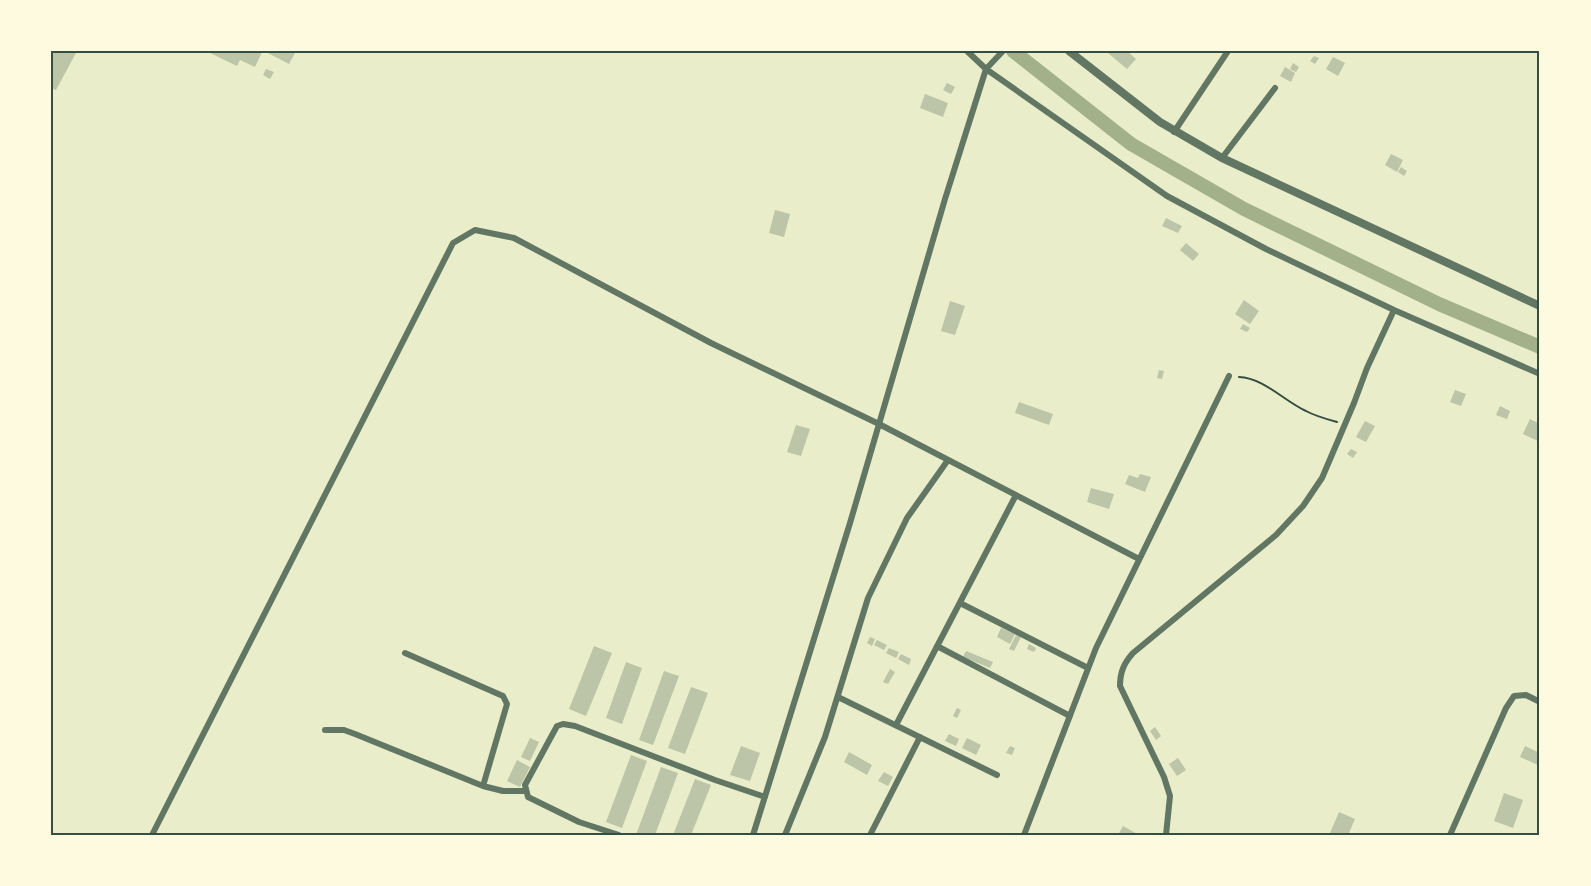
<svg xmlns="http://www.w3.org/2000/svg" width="1591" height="886" viewBox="0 0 1591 886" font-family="'Noto Sans',sans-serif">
<rect width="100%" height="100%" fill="#e9edc9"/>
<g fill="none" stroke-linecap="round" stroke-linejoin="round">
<path stroke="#a3b18a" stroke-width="14" d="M1013 51 1131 144 1244 209 1439 304 1540 347"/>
</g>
<path fill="#bcc5a7" d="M51 51H77L56 90 51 88Z
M211 51H260L262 52 255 67 240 60 237 66 210 53Z
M264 51H296L289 64Z
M1110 51H1127L1136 59 1127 69 1108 53Z
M1314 56 1319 58 1315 64 1310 61Z
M1333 57 1345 63 1338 76 1326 69Z
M1293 63 1299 67 1296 72 1290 69Z
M1285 67 1295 73 1291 82 1280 76Z
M266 69 274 72 270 79 263 75Z
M947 83 955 87 951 94 943 90Z
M925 94 948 103 943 117 920 108Z
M1391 154 1403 160 1397 172 1385 165Z
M1401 167 1407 171 1404 176 1398 172Z
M775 210 790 214 784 237 769 233Z
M1166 218 1182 226 1178 233 1162 226Z
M1186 243 1199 254 1193 261 1180 250Z
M1244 300 1259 311 1250 324 1235 314Z
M950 301 965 306 955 335 941 331Z
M1243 324 1250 328 1247 332 1240 329Z
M1159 370 1164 371 1162 379 1157 378Z
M1455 390 1466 394 1461 406 1450 402Z
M1019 402 1053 414 1049 425 1015 413Z
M1500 406 1510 411 1507 419 1496 415Z
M1530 419 1540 424V435L1538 441 1523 434Z
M1365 421 1375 426 1366 442 1356 437Z
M796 425 810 429 801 456 787 452Z
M1351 449 1357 452 1353 458 1347 454Z
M1140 474 1151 477 1145 492 1125 484 1129 475 1138 478Z
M1091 488 1114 494 1109 509 1087 502Z
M1001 628 1015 634 1010 644 997 637Z
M1016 635 1021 637 1014 651 1009 649Z
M870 637 875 639 872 646 867 643Z
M877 640 887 645 884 650 874 645Z
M1029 644 1036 648 1034 652 1027 649Z
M594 646 612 653 586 716 569 709Z
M889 648 899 652 896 658 886 653Z
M966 651 993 662 990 668 963 657Z
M901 654 911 659 909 665 898 659Z
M626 662 642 668 622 724 606 718Z
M890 669 895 672 888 684 883 682Z
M664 671 679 676 653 745 639 740Z
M691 687 708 693 685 754 668 748Z
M957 708 961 710 957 718 953 716Z
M1155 727 1161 736 1156 740 1150 731Z
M949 734 959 739 956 746 945 741Z
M530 738 539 742 530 761 521 757Z
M967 738 981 745 976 755 962 748Z
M741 746 760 753 750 781 730 775Z
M1010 746 1015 748 1012 755 1006 753Z
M1525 746 1540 753 1538 765 1520 757Z
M849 752 872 765 867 775 844 762Z
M631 755 647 761 622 828 606 822Z
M1178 758 1186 770 1177 776 1169 764Z
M517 760 530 767 520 787 507 781Z
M661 767 678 773 655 835H636Z
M884 772 893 777 888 786 878 781Z
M695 779 711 785 691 835H673Z
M1504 793 1523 800 1513 828 1494 821Z
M1339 812 1355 819 1348 835 1330 833Z
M1123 826 1139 835H1118Z"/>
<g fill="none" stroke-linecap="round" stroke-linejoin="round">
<path stroke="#344e41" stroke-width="2" d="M1239 377C1264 378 1284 401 1306 411 1315 416 1326 419 1337 422"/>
<path stroke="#617663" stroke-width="6" d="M967 51 986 69 1167 196 1266 249 1394 310 1540 374
M1174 132 1228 51
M1222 158 1275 88
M960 603 1088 668
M937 646 1070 716
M405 653 503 696 507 704 483 786
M838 697 997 775
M896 725 1016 495
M325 730H344L355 734 483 786 503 791H525
M152 835 453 243 475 230 514 238 711 343 879 424 1139 559
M619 835 579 822 528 797 525 785 557 726 563 724 575 726 715 780 765 797
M753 835 850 523 945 199 986 69 1003 51
M785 835 825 737 868 598 907 518 948 460
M870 835 920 737
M1024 835 1096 648 1229 376
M1166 835 1170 796 1164 777 1120 686C1120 672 1124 663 1133 653L1276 535 1303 506 1322 478 1354 403 1367 368 1394 310
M1450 835 1506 708 1514 696 1526 695 1540 702"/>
<path stroke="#617663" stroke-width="8" d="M1069 51 1160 122 1222 158 1540 306"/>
</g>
<rect width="1591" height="886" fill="none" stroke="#fefae0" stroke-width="105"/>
<rect x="52" y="52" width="1486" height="782" fill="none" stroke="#344e41" stroke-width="2"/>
</svg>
